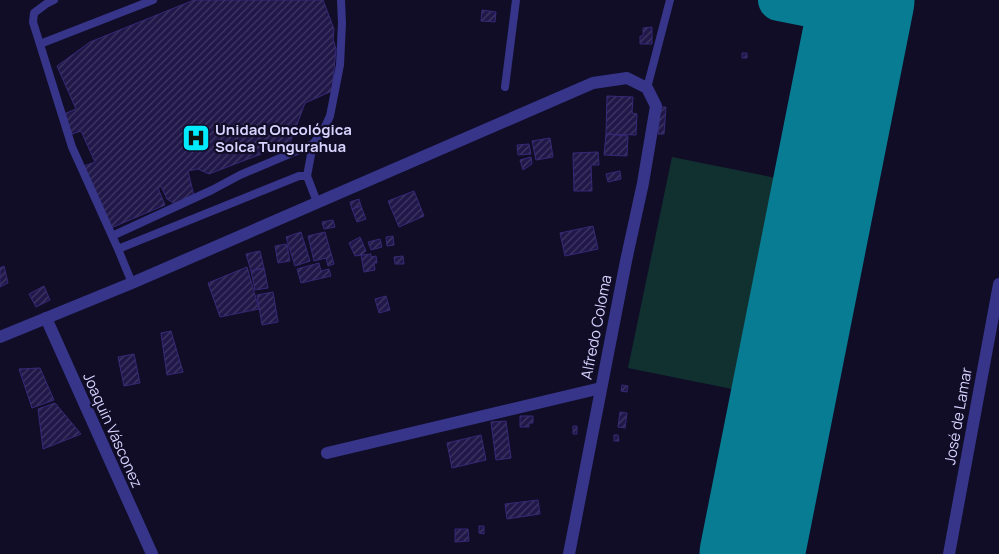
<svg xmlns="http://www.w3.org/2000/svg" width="999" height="554" viewBox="0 0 999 554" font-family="Manrope,sans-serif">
<defs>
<pattern id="building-hatch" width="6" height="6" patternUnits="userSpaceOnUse" patternTransform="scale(1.25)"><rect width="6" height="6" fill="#211849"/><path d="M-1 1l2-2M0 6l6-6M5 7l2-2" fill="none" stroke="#403964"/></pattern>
</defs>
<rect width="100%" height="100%" fill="#110d27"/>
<path fill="#10312f" d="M672 157 781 179 737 390 628 368Z"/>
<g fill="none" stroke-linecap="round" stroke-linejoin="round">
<path stroke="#087c92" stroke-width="42" d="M779 0 859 16"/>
<path stroke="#087c92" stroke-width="105" d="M752 554 862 0"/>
</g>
<path fill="url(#building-hatch)" stroke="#362977" d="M194 0H323L334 29 333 39 336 49 332 91 305 103 290 143 209 174 198 169 188 171 194 196 178 206 167 199 161 186 158 188 165 205 111 228 84 166 95 162 81 131 72 134 64 114 76 109 57 66 90 42Z
M482 10 496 12 495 22 481 21Z
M652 27V44H640V36H643V28Z
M742 53H747V58H742Z
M607 96 633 97 632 113 637 114 636 135 606 134Z
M660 107H666L664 134H658Z
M606 134 628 136 627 156 604 155Z
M550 138 553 157 536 160 532 141Z
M529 144 531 154 518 155 517 145Z
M598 152 599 165H591L592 191H574L573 153Z
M531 157 532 164 523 170 520 160Z
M620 171 621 179 608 182 606 174Z
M414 191 424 216 399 227 388 201Z
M359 199 361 206 352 209 350 202Z
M361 206 366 219 357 222 352 209Z
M333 220 335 227 324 229 322 222Z
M593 226 598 249 565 256 560 233Z
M301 232 310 261 295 266 286 237Z
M325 232 334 264 328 266 326 258 314 261 308 236Z
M393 236 394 245 387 246 386 237Z
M360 237 366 251 361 255 355 256 349 243Z
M380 239 382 247 371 250 368 242Z
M287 244 290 261 278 263 275 246Z
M260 251 264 268 251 271 246 254Z
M371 254V257L376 256 377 263H374L375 270 364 272 361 255Z
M403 256 404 264H395L394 257Z
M319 263 321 271 329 269 331 276 301 283 297 269Z
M4 266 8 283 0 287V268Z
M247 267 259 309 220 317 208 283Z
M264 268 268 288 255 290 251 271Z
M44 286 50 300 36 307 29 294Z
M273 292 278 322 262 325 257 295Z
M386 296 390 310 379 313 375 299Z
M171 331 183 372 167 375 161 333Z
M134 354 140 383 124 386 118 357Z
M40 368 54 400 32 408 19 369Z
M622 385 628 386 627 392 621 391Z
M55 403 81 434 43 449 38 409Z
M620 412 627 413 625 428 618 427Z
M520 416H533V423H529V427H520Z
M506 421 511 458 496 460 491 422Z
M573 426H577V434H573Z
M481 435 486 460 452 468 447 443Z
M614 435H618L619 441H614Z
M538 500 540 514 507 519 505 504Z
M479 526H484V534L479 533Z
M455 529H468L469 541 455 542Z"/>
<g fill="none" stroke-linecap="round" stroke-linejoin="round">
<path stroke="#363589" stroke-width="8" d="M54 0 46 4 34 13 33 22 72 147 118 249 299 176H307L317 202
M40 44 153 0
M505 87 516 0
M647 88 670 0
M307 176 313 144 323 131 330 116 340 65 342 23 341 0
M112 236 212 190 240 175 313 144
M118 249 132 283"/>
<path stroke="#363589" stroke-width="12" d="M46 318 152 554
M327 453 601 388
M949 554 999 284"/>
<path stroke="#363589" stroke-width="12" d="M0 337 132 283 593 83 627 78 647 88 656 106 643 183 626 261 569 554"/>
</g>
<defs>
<g id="hospital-square" transform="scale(1.4375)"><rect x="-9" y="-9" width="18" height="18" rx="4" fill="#00ecfe" stroke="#110d27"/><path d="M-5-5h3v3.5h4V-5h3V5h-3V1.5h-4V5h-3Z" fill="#111"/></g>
</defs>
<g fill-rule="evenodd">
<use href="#hospital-square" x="196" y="138"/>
</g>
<g text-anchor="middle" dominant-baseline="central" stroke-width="4.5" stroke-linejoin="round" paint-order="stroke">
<g font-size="15" font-weight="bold" fill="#d7d3ff" stroke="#110d27" text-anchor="start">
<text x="215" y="129">Unidad Oncológica<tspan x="215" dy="17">Solca Tungurahua</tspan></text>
</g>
<g font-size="15" fill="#d7d3ff" stroke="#110d27">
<text transform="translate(596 327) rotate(-79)">Alfredo Coloma</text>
<text transform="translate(958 416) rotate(-80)">José de Lamar</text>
<text transform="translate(113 430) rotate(66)">Joaquin Vásconez</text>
</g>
</g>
</svg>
